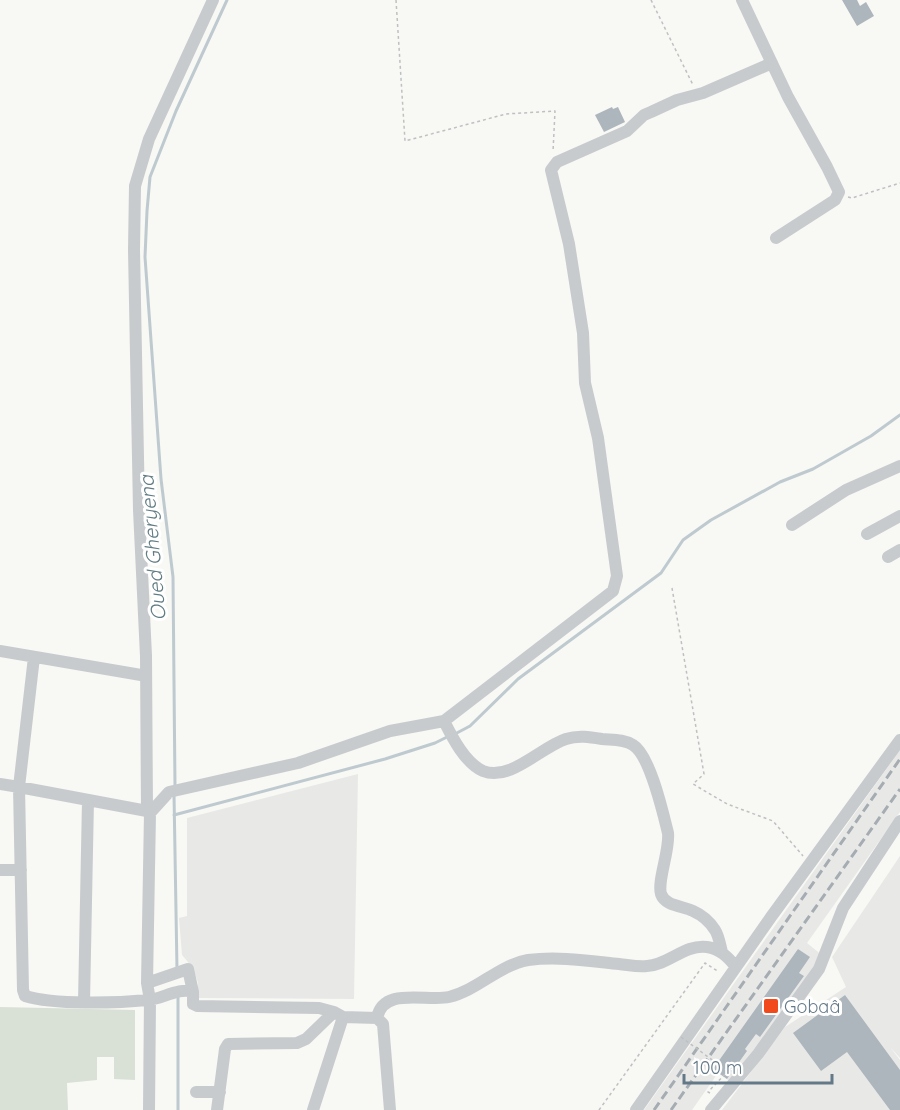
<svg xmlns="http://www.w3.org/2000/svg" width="900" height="1110" viewBox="0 0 900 1110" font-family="Quicksand,sans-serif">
<rect width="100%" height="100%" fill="#f8f8f4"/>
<path fill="#e8e9e7" d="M900 750V812L807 943 823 956 731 1082 718 1073 692 1110H644Z
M358 774 354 999 198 998V983L193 968 182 955 179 918 187 916V818Z
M900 856V1058L890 1047 900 1060V1110H722L785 1027 846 987 832 957Z"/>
<path fill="#d9e0d5" d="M0 1007 135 1010V1080L114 1079V1057H97V1080L67 1083 68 1110H0Z"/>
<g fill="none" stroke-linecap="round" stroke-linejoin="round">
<path stroke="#becacf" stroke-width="3" d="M455 734 470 726 518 679 661 573 683 540 711 520 780 482 813 469 871 436 900 415
M175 787 173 577 161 479 145 257 147 211 150 177 176 111 227 0
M174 794 177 970
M174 815 385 759 435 743 449 736
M178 1110V995"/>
</g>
<path fill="#adb6bc" d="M842 0H857L860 6 866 2 874 16 857 26Z
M612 107 613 109 618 107 625 122 604 132 595 115Z
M798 949 810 957 799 973 804 976 760 1037 756 1034 745 1049 747 1051 727 1079 713 1069Z
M845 995 900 1070V1110H890L847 1052 821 1071 793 1033Z"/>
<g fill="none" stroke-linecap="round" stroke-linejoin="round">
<path stroke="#bec1c3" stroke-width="1.5" stroke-dasharray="3 3" stroke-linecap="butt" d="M396 0 405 141 506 114 555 111 553 152
M651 0 693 85
M848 197 852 198 900 183
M672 588 704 774 693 784 727 804 773 821 803 856
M710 1093 708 1092 728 1071
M599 1110 705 963 719 972"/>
<path stroke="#c7cbce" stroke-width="12" d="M742 0 788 97 827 167 839 192 835 200 776 238
M792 525 846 490 900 466
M867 534 900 516
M888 557 900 550
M0 651 141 675
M444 721C452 737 465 763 483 771 510 782 541 747 566 739 578 735 590 737 602 739 612 740 624 739 633 745 650 755 663 813 668 833 670 850 657 881 661 894 665 906 683 906 693 911 702 915 710 922 715 930 719 936 720 945 722 952
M0 784 19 787 34 657
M147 811 19 787 23 990 25 996C54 1005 117 1003 148 1000 162 999 179 987 193 992V1004L197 1006 319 1008 334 1012 343 1017 313 1110
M150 813 169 792 298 763 390 731 444 721 613 591 617 576 598 438 585 383 583 333 569 244 551 170 557 162 627 131 644 115 651 112 677 100 703 93 772 63
M0 870H21
M147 983 188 969 193 992
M84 1002 88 800
M343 1017 377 1018 383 1024 390 1110
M377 1018C383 986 427 1002 449 997 478 990 499 965 528 960 558 956 590 961 619 964 629 965 637 967 647 966 669 965 684 944 707 947 720 949 728 957 736 967
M196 1092H220
M149 1110 150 1000 147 983 150 813 147 811 146 656 139 510 134 250 135 186 149 139 213 0
M217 1110 225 1049 228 1044 297 1043 306 1039 334 1012
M636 1110 771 917 900 740
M711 1110 758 1054 819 969 843 908 900 821"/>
<path stroke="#a5acb2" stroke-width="3" stroke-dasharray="9 4.5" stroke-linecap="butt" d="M654 1110 900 759
M671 1110 900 789"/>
<path stroke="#bec1c3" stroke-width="1.5" stroke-dasharray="3 3" stroke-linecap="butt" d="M681 1037 734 1076"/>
</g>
<rect fill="#f1491b" stroke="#fff" stroke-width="2" x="763" y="998" width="16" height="16" rx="3"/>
<g text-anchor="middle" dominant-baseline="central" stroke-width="6" stroke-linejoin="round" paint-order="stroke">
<g font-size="18" fill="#647988" stroke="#fff" text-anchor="start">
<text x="784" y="1006">Gobaâ</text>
</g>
<g font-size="20" font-style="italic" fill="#607b83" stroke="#fff">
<text transform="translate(152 548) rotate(-95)">Oued Gheryena</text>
</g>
</g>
<path d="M684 1074v9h148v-9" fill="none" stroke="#647988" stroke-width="3"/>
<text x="693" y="1074" font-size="18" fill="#647988" stroke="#ffffff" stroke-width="4.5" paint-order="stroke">100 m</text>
</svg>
